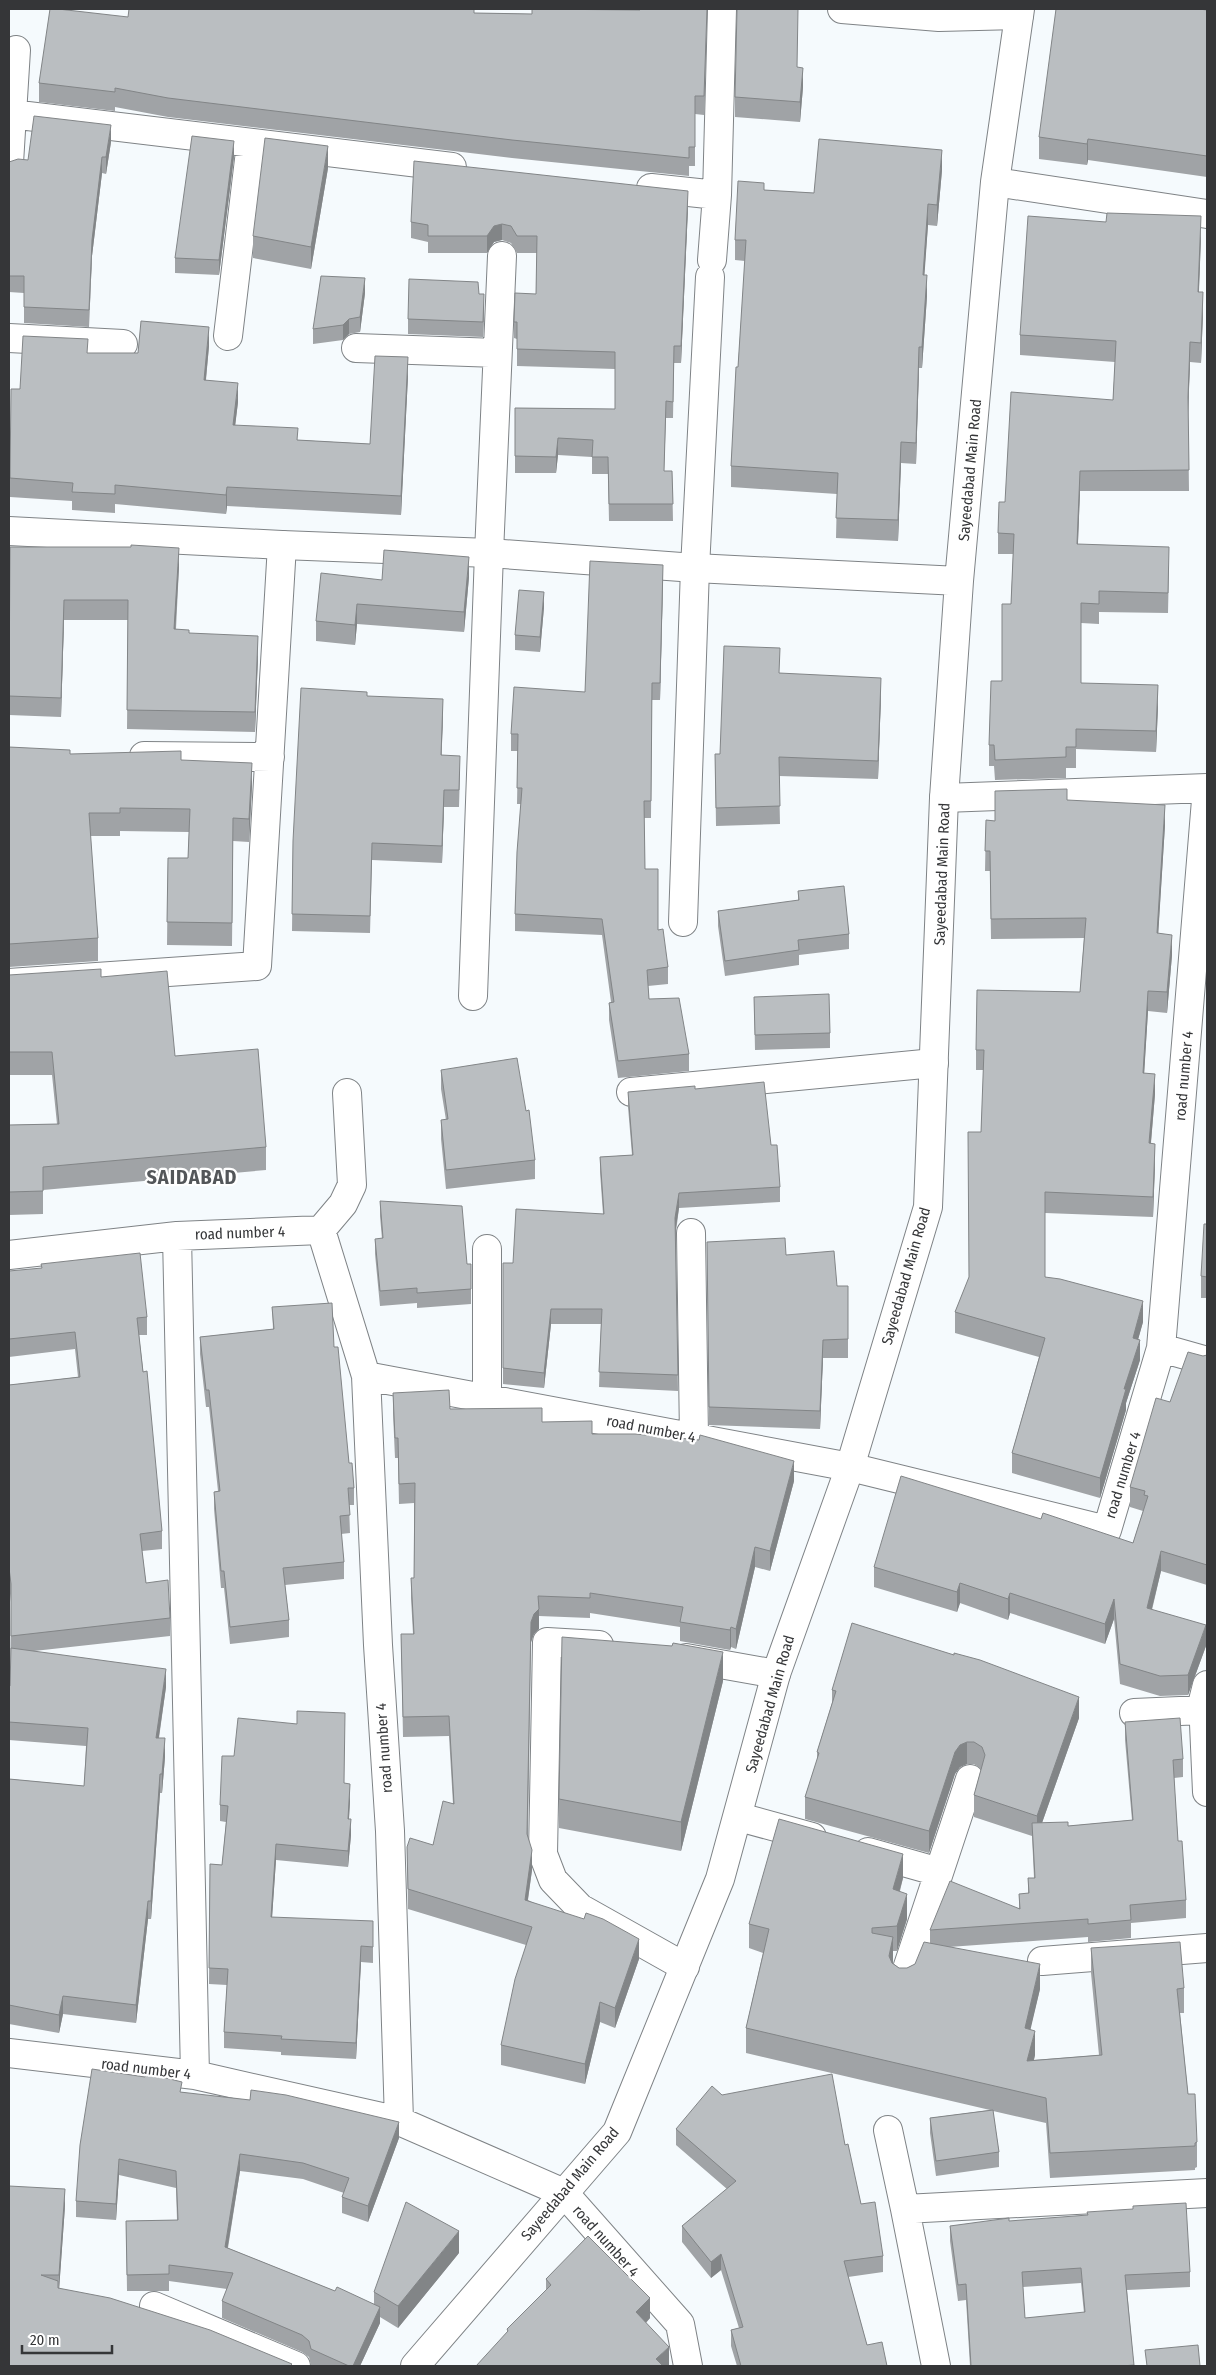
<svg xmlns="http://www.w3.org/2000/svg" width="1216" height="2375" viewBox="0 0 1216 2375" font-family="'Fira Sans Condensed',sans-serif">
<rect width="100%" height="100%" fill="#f5fafd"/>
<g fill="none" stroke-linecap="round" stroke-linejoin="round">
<g stroke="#7f8386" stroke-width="30">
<path id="street" d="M842 9 939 17 1019 15
M1202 9 1207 10
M11 114 452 167
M9 163 16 50
M651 188 717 195
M712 260 717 195 722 9
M228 336 251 143
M9 338 123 344
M356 348 497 353
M144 756 270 757
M683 922 695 568 710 277
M9 983 257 966 282 545
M473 996 489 553 502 256
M631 1092 934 1063
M321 1230 343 1204 352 1185 347 1093
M691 1233 694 1437
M177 1236 195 2075
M487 1249V1398
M9 1255 177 1236 321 1230 366 1376 850 1467 1107 1530 1161 1348 1207 788 944 798
M1161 1348 1207 1361
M366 1376 378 1645 390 1831 399 2121
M599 1645 547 1642 543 1854 553 1880 580 1908 685 1967
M686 1658 776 1674
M1207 1685 1203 1701 1207 1792
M1134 1713 1203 1710
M739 1817 812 1837
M868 1852 939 1872
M1042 1961 1207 1948
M904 1978 970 1779
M9 2053 195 2075 399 2121 564 2193 680 2324 688 2366
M888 2130 905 2209
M154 2306 296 2366
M936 2366 905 2209 1207 2193"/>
</g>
<g stroke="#7f8386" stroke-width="30">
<path id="secondary" d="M995 182 1207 214
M9 531 282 545 489 553 695 568 959 581
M415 2366 617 2132 720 1879 776 1674 850 1467 928 1207 944 798 959 581 995 182 1020 9"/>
</g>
<use href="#street" stroke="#fff" stroke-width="28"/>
<use href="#secondary" stroke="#fff" stroke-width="28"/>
</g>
<path fill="#a0a3a6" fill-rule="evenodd" d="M707 9 704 115 695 114V166H689V176L512 158 168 117 115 107V111L39 102V83L128 17 474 13 532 14 639 10Z
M1207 10V177L1088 160 1087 165 1039 159V137Z
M798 67 803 87 800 122 735 117V97Z
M111 142 106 174 102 173 92 256 89 327 24 323V293L9 292V162L28 160Z
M234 157 219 275 175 273V258Z
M328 168 311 269 253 258V236Z
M942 170 937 226 928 225 924 275 927 296 922 368H919L916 464 901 463 898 541 836 538 837 494 731 487V466L738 367 745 261 735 260V240L764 190 814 193Z
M688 208 681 363H674L673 418H666L664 471H672L673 521H609L608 474H592V457L558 455 556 473H515V408L615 409V369L517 366V339L514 338V322L536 294 537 253H517L511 243 502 240 494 242 487 253H428V242L411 238V222Z
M1201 237 1199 292 1203 313 1201 363 1190 362 1188 412 1189 491H1080L1078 544 1169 567 1168 613 1099 612V624L1081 623V683L1158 706 1156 752 1076 749V768H1066V778L995 780 994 766H989V745L1002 681 1011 604 1013 554H998V533L1005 502 1113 400 1115 362 1020 355V335Z
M365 293 360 332 349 334 343 340 313 344V329Z
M479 294 484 309 483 337 408 334V319Z
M209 346 206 380 238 402 235 425 298 440 370 444 408 376 401 515 227 506 226 514 115 504V513L72 510V501L10 497V478L20 389 88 353H138Z
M10 547 179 567 176 629 258 656 255 732 127 729 128 620H64L61 717 9 715Z
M469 577 464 632 357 624 355 645 316 641V621L382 580Z
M663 581 660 700H652L651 818H644L645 869 658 930 668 967V984L648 986 649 999 689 1054V1071L618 1078 609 1020V1003L611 1002 602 935 515 931V914L521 804H517L518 751H511V734L585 692Z
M544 607 540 652 515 650V635Z
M780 673 881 696 878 779 779 776 780 824 716 826 715 754H720Z
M367 696 443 716 441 755 460 773 459 807H444L442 863 372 860 370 933 292 931 293 841Z
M9 747 70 754 181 760 252 786 249 842 233 841 232 946 167 945 168 858H188L189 832 120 831V836H90L98 938V961L9 967Z
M1067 800 1165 825 1158 934 1172 955 1167 1013 1148 1011 1144 1073 1155 1094 1151 1143 1155 1164 1153 1217 1045 1213V1277L1143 1322 1138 1339 1140 1360 1126 1403V1410L1100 1498 1012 1473V1453L1039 1357 955 1333V1312L969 1278 981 1132 984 1070H976V1050L1080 992 1084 938 991 939 990 871H985L986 820 995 821Z
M798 891 849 934V949L799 955V965L725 976 718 926V911L798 901Z
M9 975 101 977 175 1056 266 1147V1170L43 1190V1214L9 1215V1125L57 1124 52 1075H9Z
M754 997 830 1033V1048L755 1050Z
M441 1070 526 1111 535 1160V1179L446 1189 441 1139V1120H446L441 1089Z
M695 1089 771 1145 780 1187V1202L679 1208 676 1232 678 1391 599 1387 601 1324H551L544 1388 503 1384V1263H513L603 1214 600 1172V1157L632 1155 628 1107V1092Z
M380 1201 467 1264H471V1304L417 1308V1303L380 1306 375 1254V1239H382L380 1216Z
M1207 1224V1298H1201V1276Z
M707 1242 786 1255 837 1286H848V1358H823L820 1429 709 1425Z
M9 1271 147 1317V1335H139L162 1531V1549L142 1551 146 1583 170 1618V1636L34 1651 166 1687 159 1738 165 1757 162 1793H160L151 1919H148L136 2023 63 2014 59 2033 9 2024V1779L84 1786 86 1746 9 1740V1685L10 1686 11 1602 9 1585V1385L78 1377 75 1349 9 1357Z
M272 1307 334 1347 349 1463 354 1488V1505H349L350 1533 341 1534 344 1562V1579L285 1585 289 1620V1637L230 1644 224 1588H221L214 1509V1492L218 1491 209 1407H206L200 1354V1337L273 1329Z
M1207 1355V1585L1161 1571 1152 1610 1206 1646 1188 1695 1160 1696 1120 1684 1114 1619 1105 1644 1010 1613 1008 1620 960 1603 957 1612 874 1587V1567L1041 1519 1133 1543 1143 1511 1130 1507V1487L1170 1402 1203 1356Z
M393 1393 450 1409 542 1422 794 1481 770 1571 755 1567 736 1649 731 1647 730 1650 680 1641V1627L590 1613V1618L539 1616V1629L534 1634 531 1642 528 1835 532 1870 528 1900 639 1959 615 2028 600 2022 585 2084 501 2065V2045L526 1945 408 1909 407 1847 433 1845 453 1804 449 1736 403 1737 401 1634H413L411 1598V1578H414V1503L399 1504 398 1458H395L393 1413Z
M723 1681 681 1851 559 1828V1799Z
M832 1690 1079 1718 1042 1823 1068 1826 1132 1820 1125 1740V1722L1183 1759V1777L1174 1778 1178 1841 1186 1900V1918L1131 1923V1938L1088 1942V1937L949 1947 1040 1989 1030 2029 1035 2055 1034 2060 1099 2055 1091 1973V1948L1184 1988V2013H1180L1188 2094 1197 2142V2167L1195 2168V2170L1050 2178 1046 2123 993 2111 999 2152V2167L936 2176 930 2133V2118L990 2110 746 2053V2028L763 1953 749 1948V1924L903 1878 900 1891 907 1919 897 1951H893V1963L899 1968H907L915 1964 930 1944V1930L1019 1908V1894H1028V1878H1034L1032 1836 974 1817V1795L981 1769 974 1764H967L960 1767 955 1774 929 1853 805 1819V1797L817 1761V1752L832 1703Z
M344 1783 350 1800 349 1819 351 1835 348 1867 276 1860 272 1917 373 1937V1963L361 1962 356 2059 281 2055V2052L224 2048V2032L227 1985 209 1984 210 1864 222 1865 226 1822 220 1821V1805Z
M182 2092 399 2138 368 2222 342 2213V2197L344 2193 303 2179 240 2171 228 2248 335 2291 374 2304V2292L459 2253 398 2328 380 2317V2323L360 2366H311L309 2357 302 2352 222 2318V2301L227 2289 169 2281V2291H127L126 2221 177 2220 176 2188 119 2175 116 2220 76 2217V2201Z
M722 2095 845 2145 861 2204 883 2256V2272L848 2277 867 2345 887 2366H737L731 2346V2330L739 2328 721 2270 711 2278 682 2242V2226L727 2189 676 2145V2129Z
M65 2206 59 2289 292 2366H9Z
M1009 2221 1190 2272V2287L1127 2290 1134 2366H970L966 2300 958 2301 950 2241V2226ZM1081 2283 1084 2313 1025 2318 1023 2287Z
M546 2279 650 2318 646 2323 669 2366 507 2332V2329L546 2291Z"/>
<path fill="#828587" d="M707 9 704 115V96Z
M803 68V87L800 122V102Z
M111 125V142L106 174V157Z
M1088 139V160L1087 165V144Z
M234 141V157L219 275V260Z
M328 146V168L311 269V247Z
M942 150V170L937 226V205Z
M102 157V173L92 256 89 327 92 240Z
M688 191V208L681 363V346Z
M928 204V225L923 296V275Z
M1201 216V237L1198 312V292Z
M502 224V240L494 242 487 253V236L494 226Z
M927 275V296L922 368V347Z
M365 278V293L360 332V317Z
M1203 292V313L1201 363V343Z
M484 294V309L483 337V322Z
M349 319V334L343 340V325Z
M209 327V346L204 398V380Z
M1190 342V362L1188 417V397Z
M919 347V368L916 464V443Z
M408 357V376L401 515V496Z
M238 383V402L233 444V425Z
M558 438V455L556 473V457Z
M901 442V463L898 541V520Z
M1080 471V491L1077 565V544Z
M227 487V506L226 514V495Z
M179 548V567L174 649V629Z
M469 557V577L464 632V612Z
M663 565V581L660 700V683Z
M544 592V607L540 652V637Z
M64 600V620L61 717V698Z
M357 604V624L355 645V625Z
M258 636V656L255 732V712Z
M881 678V696L878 779V761Z
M1158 685V706L1156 752V731Z
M443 699V716L441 772V755Z
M252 763V786L249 842V819Z
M444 790V807L442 863V846Z
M1165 805V825L1157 954V933Z
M1172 935V955L1167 1013V992Z
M1148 991V1011L1143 1093V1073Z
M1155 1074V1094L1149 1164V1143Z
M1155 1144V1164L1153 1217V1197Z
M679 1193V1208L675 1233V1218Z
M1143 1301V1322L1133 1358V1338Z
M551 1309V1324L544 1388V1373Z
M823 1340V1358L820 1429V1411Z
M1140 1340V1360L1126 1403V1410L1100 1498V1478L1124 1389Z
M794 1461V1481L770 1571V1551Z
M755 1547V1567L736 1649V1629Z
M1161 1551V1571L1147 1628V1608Z
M960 1583V1603L957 1612V1592Z
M1010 1593V1613L1008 1620V1599Z
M1114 1599V1619L1105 1644V1624Z
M539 1609V1629L534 1634 531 1642V1622L534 1614Z
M1206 1625V1646L1188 1695V1675Z
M731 1627V1647L730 1650V1630Z
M723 1652V1681L681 1851V1822Z
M166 1669V1687L156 1756V1738Z
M1079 1697V1718L1037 1837V1816Z
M165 1738V1757L162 1793V1774Z
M967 1742V1764L960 1767 955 1774 929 1853V1831L955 1752 960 1745Z
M160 1774V1793L151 1919V1901Z
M350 1784V1800L348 1835V1819Z
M351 1819V1835L348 1867V1851Z
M276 1844V1860L271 1933V1917Z
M532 1850V1870L525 1919V1900Z
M903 1854V1878L893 1914V1889Z
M907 1894V1919L897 1951V1926Z
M148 1901V1919L136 2023V2005Z
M893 1937V1962L889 1981V1956Z
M639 1939V1959L615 2028V2008Z
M361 1946V1962L356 2059V2043Z
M1040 1964V1989L1025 2053V2028Z
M63 1996V2014L59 2033V2015Z
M600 2002V2022L585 2084V2064Z
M1035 2031V2055L1027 2086V2061Z
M399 2122V2138L368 2222V2206Z
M240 2154V2171L225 2263V2247Z
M119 2159V2175L116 2220V2204Z
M65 2189V2206L59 2291V2275Z
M459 2231V2253L398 2328V2306Z
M721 2254V2270L711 2278V2262Z
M650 2298V2318L636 2333V2312Z
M380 2307V2323L360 2366H353Z
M669 2347V2366H656V2359Z"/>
<path fill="#babec1" stroke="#828587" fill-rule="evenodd" d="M50 9H58L128 17 129 9H474V13L532 14V9L640 10V9H707L704 96H695V147H689V158L512 140 168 98 115 88V92L39 83Z
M737 9H798L797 67 803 68 800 102 735 97Z
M1056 9H1199L1207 10V156L1088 139 1087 144 1039 137Z
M34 116 111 125 106 157H102L92 240 89 310 24 307V276H9V162L18 159 28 160Z
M192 136 234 141 219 260 175 258Z
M265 138 328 146 311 247 253 236Z
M819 139 942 150 937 205 928 204 923 275H927L922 347H919L916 443 901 442 898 520 836 518 838 473 731 466 736 367H738L746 240H735L738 181 764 183V190L814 193Z
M414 161 688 191 681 346H674L673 402 666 401 664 471H672L673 504H609L608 457H592L593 440 558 438 556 457 515 456V408L615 409V352L517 349V322H514L515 293 536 294 537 236H517L511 226 502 224 494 226 487 236H428V225L411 222Z
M1107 213 1201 216 1198 292H1203L1201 343 1190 342 1188 397 1189 470 1080 471 1077 544 1169 547 1168 593 1099 591V604L1081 603V683L1158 685 1156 731 1076 729V747H1066V757L995 760 994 745H989L991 681H1002V604H1011L1014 534 998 533 999 502H1005L1011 392 1113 400 1116 341 1020 335 1028 216 1106 222Z
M321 276 365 278 360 317 349 319 343 325 313 329Z
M409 279 478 282 479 294H484L483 322 408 319Z
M141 321 209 327 204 380 238 383 233 425 298 428 297 440 370 444 375 356 408 357 401 496 227 487 226 495 115 485V494L72 492 73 483 10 478 11 389H20L23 336 88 339 87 353H138Z
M131 545 179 548 174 629 189 630V633L258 636 255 712 127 710 128 600H64L61 698 9 696 10 547H131Z
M384 550 469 557 464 612 357 604 355 625 316 621 321 573 382 580Z
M590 561 663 565 660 683H652L651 801H644L645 869H658V930L663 929 668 967 647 970 649 999 679 998 689 1054 618 1061 609 1003 614 1002 602 919 515 914 517 852 522 788H517L518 734H511L514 687 585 692Z
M519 590 544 592 540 637 515 635Z
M724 646 780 648 779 673 881 678 878 761 779 757 780 806 716 808 715 754H720Z
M301 688 367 692V696L443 699 441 755 460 756 459 790H444L442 846 372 843 370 916 292 914 293 841Z
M9 747 70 750V754L181 751V760L252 763 249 819 233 818 232 923 167 922 168 858H188L190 809 120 808V813H89L98 938 9 944Z
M1067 789V800L1165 805 1157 933 1172 935 1167 992 1148 991 1143 1073 1155 1074 1149 1143 1155 1144 1153 1197 1045 1192V1277L1060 1279 1143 1301 1133 1338 1140 1340 1124 1389H1126L1100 1478 1012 1453 1045 1338 955 1312 969 1277 968 1132H981L984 1050H976L977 990 1080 992 1086 918 991 919 990 851H985L986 820 995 821V791Z
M844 886 849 934 798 940 799 950 725 961 718 911 799 900 798 891Z
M101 969V977L167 971 175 1056 258 1049 266 1147 43 1167V1191L9 1192V1125L59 1124 52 1052H9V975Z
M829 994 830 1033 755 1035 754 997Z
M517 1058 526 1111 529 1110 535 1160 446 1170 441 1120 448 1119 441 1070Z
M764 1082 771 1145H777L780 1187 679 1193 675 1218 678 1375 599 1372 602 1309H551L544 1373 503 1368V1263H513L516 1209 604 1214 600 1157 633 1155 628 1092 695 1086V1089Z
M380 1201 462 1206 467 1264H471V1289L417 1293V1288L380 1291 375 1239 383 1238Z
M1204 1224H1207V1277L1201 1276Z
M785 1238 786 1255 834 1251 837 1286H848V1339L823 1340 820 1411 709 1407 707 1242Z
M140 1253 147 1317 137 1318 143 1372 147 1371 162 1531 140 1534 146 1583 168 1580 170 1618 11 1636V1584L9 1568V1385L80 1377 75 1332 9 1339V1271L42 1268 41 1264Z
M332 1303 334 1347H338L349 1463H352L354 1488H348L350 1515 340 1516 344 1562 283 1568 289 1620 230 1627 224 1571H221L214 1492 220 1491 209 1390H206L200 1337 274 1329 272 1307Z
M1188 1352 1203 1356 1207 1355V1565L1161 1551 1147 1608 1206 1625 1188 1675 1160 1676 1120 1664 1114 1599 1105 1624 1010 1593 1008 1599 960 1583 957 1592 874 1567 901 1476 1041 1519 1043 1513 1133 1543 1148 1496 1144 1495 1145 1491 1130 1487 1156 1398 1170 1402Z
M449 1390 450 1409 542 1408V1422L592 1421V1434H635L699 1440 700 1435 794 1461 770 1551 755 1547 736 1629 731 1627 730 1630 680 1622 683 1607 590 1593V1598L538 1596 539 1609 534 1614 531 1622 527 1834 532 1850 525 1900 584 1919 586 1913 603 1919 639 1939 615 2008 600 2002 585 2064 501 2045 515 1979 532 1927 408 1889 407 1847 410 1838 433 1845 443 1801 454 1804 449 1716 403 1717 401 1634H414L411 1578H414L415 1483 399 1484 398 1438H395L393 1393Z
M852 1623 954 1655V1653L980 1660 1079 1697 1037 1816 974 1795 985 1755 982 1747 974 1742H967L960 1745 955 1752 929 1831 805 1797 819 1753 817 1752 836 1691 832 1690Z
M562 1637 672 1646 673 1643 723 1652 681 1822 559 1799Z
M11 1648 166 1669 156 1738H165L162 1774H160L151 1901H148L136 2005 63 1996 59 2015 9 2005V1779L84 1786 88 1728 9 1722V1685L10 1686Z
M297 1711 345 1713 344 1783 350 1784 348 1819H351L348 1851 276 1844 271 1917 373 1921V1947L361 1946 356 2043 281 2039 282 2036 224 2032 228 1969 209 1968 210 1864 222 1865 228 1806 220 1805 222 1756H234L238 1718 297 1724Z
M1180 1718 1183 1759 1173 1760 1178 1841H1182L1186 1900 1130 1905 1131 1920 1088 1924V1919L930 1930 950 1881 1020 1909 1019 1894 1029 1893 1028 1878H1035L1032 1823 1068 1822V1826L1133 1820 1125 1722Z
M779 1819 903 1854 893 1889 907 1894 897 1926 872 1928V1933L893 1937 889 1956 892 1963 899 1968H907L915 1964 924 1942 1040 1964 1025 2028 1035 2031 1027 2061 1102 2055 1091 1948 1180 1942 1184 1988 1177 1989 1188 2094H1195L1197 2142 1195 2143V2146L1050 2153 1046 2098 746 2028 769 1929 749 1924Z
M92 2069 145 2077 146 2073 182 2082 180 2092 250 2100 251 2090 286 2095 399 2122 368 2206 342 2197 349 2178 303 2163 240 2154 225 2247 335 2291 337 2287 380 2307 353 2366H349L311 2349 309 2341 302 2335 222 2301 233 2273 169 2265V2274L127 2275 126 2221 178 2220 176 2171 119 2159 116 2204 76 2201 80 2145Z
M832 2074 845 2145 848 2144 861 2204 875 2202 883 2256 844 2261 867 2345 882 2342 887 2366H741L731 2330 743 2327 721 2254 711 2262 682 2226 736 2181 676 2129 712 2086 722 2095Z
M993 2110 999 2152 936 2161 930 2118Z
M9 2186 65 2189 59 2275H41L58 2281V2288L110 2298 210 2330 292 2364 290 2366H9Z
M406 2202 459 2231 398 2306 374 2292Z
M1186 2203 1190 2272 1125 2275 1134 2365 1122 2366H971L966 2284 958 2285 950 2226 1009 2218V2221L1088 2215 1087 2212 1133 2209V2206ZM1081 2268 1085 2312 1025 2318 1022 2272Z
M588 2236 650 2298 636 2312 669 2347 656 2359 663 2366H476L508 2331 507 2329 551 2285 546 2279Z
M1198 2345 1200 2366H1147L1145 2350Z"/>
<g text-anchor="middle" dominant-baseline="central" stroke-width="4.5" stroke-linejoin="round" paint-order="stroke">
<g font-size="15" fill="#353638" stroke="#fff">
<text transform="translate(970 470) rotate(-85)">Sayeedabad Main Road</text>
<text transform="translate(942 874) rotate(-88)">Sayeedabad Main Road</text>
<text transform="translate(1184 1076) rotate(-85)">road number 4</text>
<text transform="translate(240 1233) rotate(-2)">road number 4</text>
<text transform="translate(906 1276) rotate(-74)">Sayeedabad Main Road</text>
<text transform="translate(651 1429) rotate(11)">road number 4</text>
<text transform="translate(1123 1475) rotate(-73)">road number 4</text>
<text transform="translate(770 1704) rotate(-74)">Sayeedabad Main Road</text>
<text transform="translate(384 1748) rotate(-94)">road number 4</text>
<text transform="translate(146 2069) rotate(7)">road number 4</text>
<text transform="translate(570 2184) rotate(-50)">Sayeedabad Main Road</text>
<text transform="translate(606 2241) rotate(48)">road number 4</text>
</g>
<g font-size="20" font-weight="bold" letter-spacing="1" fill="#535659" stroke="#fff">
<text x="192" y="1177">SAIDABAD</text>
</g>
</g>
<rect width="1216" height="2375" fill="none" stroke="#353638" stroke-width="20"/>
<path d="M22 2345v8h90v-8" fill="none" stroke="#353638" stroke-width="2.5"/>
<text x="30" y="2345" font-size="15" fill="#353638" stroke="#ffffff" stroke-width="4" paint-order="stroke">20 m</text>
</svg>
